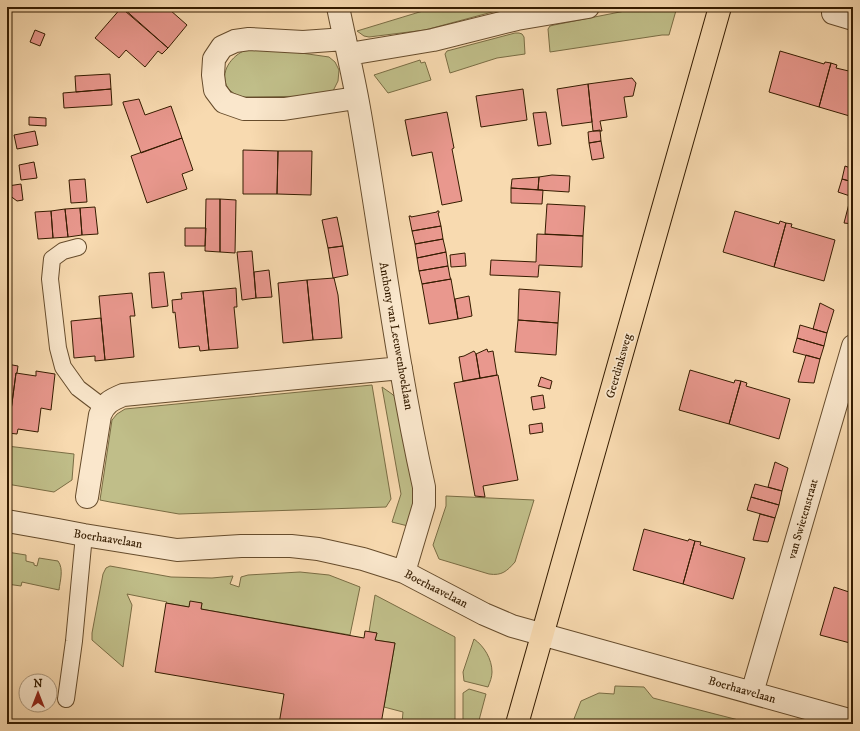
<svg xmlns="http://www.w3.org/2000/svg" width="860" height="731" viewBox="0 0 860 731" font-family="'IM FELL DW Pica',serif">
<rect width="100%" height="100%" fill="#f8dab0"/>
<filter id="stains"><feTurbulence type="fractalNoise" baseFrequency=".005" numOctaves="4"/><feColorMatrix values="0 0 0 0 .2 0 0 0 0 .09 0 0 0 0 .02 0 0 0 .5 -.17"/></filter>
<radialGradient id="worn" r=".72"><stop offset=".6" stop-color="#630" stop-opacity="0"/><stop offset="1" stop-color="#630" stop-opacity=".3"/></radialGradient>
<path fill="#c0be89" stroke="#7a6d44" d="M436 7H511L425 30 369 37 364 36 357 31Z
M667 7H677L669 35H662L550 52 548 29 550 26 554 25 630 10Z
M515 33H519L522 34 524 37 525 54 497 58 450 73 445 54 447 51Z
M246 50 287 51 329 57 335 62 339 70 338 81 333 91 324 96 241 97C236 95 231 92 228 88 218 73 232 55 246 50Z
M420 60 421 63 425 62 431 80 388 93 374 75Z
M372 385 391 499 386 507 179 514 110 502 100 500 112 420 117 414 125 409Z
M382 387 392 394 397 399 416 498 408 526 392 522 401 494Z
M7 446 74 454 72 480 54 492 7 484Z
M446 496 534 500 515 562C507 571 502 576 489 574L439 559 433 545 446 506Z
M7 552 26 555V561L34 563V565L37 566 39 558 58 561C64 569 60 581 59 590L22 582 21 586 7 584Z
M110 566 171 577 212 578 233 576 230 584 239 587 241 577 248 575 300 572 329 575 360 587 350 635 201 609 202 603 189 607 166 603 167 602 127 594 132 605 123 667 92 640V633L103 574 106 568Z
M375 595 455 637V724H405L402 723 403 712 384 707 395 643 375 640 377 633 369 632Z
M474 639C484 646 492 659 492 672 492 677 490 682 488 687L464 681 463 672Z
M615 686 644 687 653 698 754 724H572L581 701 599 693 614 694Z
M469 689 486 694 478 724H463V693Z"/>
<path fill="#e9988e" stroke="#351c00" d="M122 7 168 48 162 54 158 51 145 67 126 50 119 58 95 38Z
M129 7H144L146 9 147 7H172L170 10 187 25 168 48 125 11Z
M229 7H255L230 11Z
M35 30 45 34 40 46 30 42Z
M780 51 824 64 825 62 831 63 819 107 769 92Z
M831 63 837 65 836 68 853 72V117L819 107Z
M110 74 111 89 76 92 75 76Z
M632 78 636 83 633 96 624 97 627 117 600 121 602 131H593L588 84Z
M588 84 592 122 562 126 557 89Z
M111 89 112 105 64 108 63 93Z
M523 89 527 120 481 127 476 96Z
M139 99 145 115 171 106 182 138 141 153 123 103V102Z
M447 112 454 148 452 149 462 201 442 205 432 152 412 156 405 120Z
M546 112 551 144 538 146 533 113Z
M29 117 46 118V126L29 125Z
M600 130 601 141 589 143 588 132Z
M35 131 38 145 17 149 14 135Z
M182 138 193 170 182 174 187 189 147 203 131 156Z
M601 141 604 158 592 160 589 143Z
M243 150 278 151 277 194H243Z
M278 151H312L311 195 277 194Z
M34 162 37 178 21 180 19 165Z
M845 166 853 169V182L842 179Z
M552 175 570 176 569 192 538 190 539 177Z
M539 177 538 190 511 188 512 179Z
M85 179 87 202 71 203 69 180Z
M842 179 853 182V197L838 192Z
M21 184 23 200 17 201 9 195 8 186Z
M511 188 543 190 542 204 511 203Z
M851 196 853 197V224L844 223Z
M206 199H220V252L205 251Z
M220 199 236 200 235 253 220 252Z
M547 204 585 206 583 236 545 234Z
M95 207 98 234 82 235 80 208Z
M80 208 82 235 68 237 65 209Z
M65 209 68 237 53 238 51 211Z
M51 211 53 238 38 239 35 212Z
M437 211H439V213H438L441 226 412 231 409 216H411V217L437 212Z
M735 211 779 224 780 221 786 223 774 267 723 252Z
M337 217 343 246 328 248 322 220Z
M786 223 792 224 791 227 835 240 824 281 774 267Z
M441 226 443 239 415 244 412 231Z
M185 228H206L205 246H185Z
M537 234 583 236 582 267 539 265 538 277 490 275 491 260 536 262Z
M443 239 446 252 417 258 415 244Z
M343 246 348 275 333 278 328 248Z
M252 251 256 298 242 300 237 252Z
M446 252 448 266 419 271 417 258Z
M465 253 466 266 451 267 450 255Z
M448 266 450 277 451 279 422 284 419 271Z
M269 270 272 297 256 298 254 272Z
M164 272 168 306 152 308 149 273Z
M334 278 338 295 342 338 313 340 307 280Z
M451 279 458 319 429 324 422 284Z
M307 280 313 340 283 343 278 283Z
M236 288 237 307H234L238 348 209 350 203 291Z
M519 289 560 292 558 323 518 320Z
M203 291 209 350 200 351 199 346 179 348 175 312 173 313 172 300 182 299 181 293Z
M132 293 135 316H130L134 357 105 360 99 296Z
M469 296 472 316 458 319 455 299Z
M820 303 834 310 827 333 813 329Z
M101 318 105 360 95 361V356L74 358 71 321Z
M518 320 558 323 556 355 515 352Z
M800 325 827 333 824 346 797 338Z
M797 338 824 346 820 359 793 352Z
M487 349 488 352 493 351 497 375 480 378 476 354Z
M474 351 476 354 480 378 463 381 459 357 464 356Z
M806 355 820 359 814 383 798 382Z
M7 364 18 366 17 373H16L8 433 7 432Z
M690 370 734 383 735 380 741 381 729 424 679 410Z
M36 371 55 374 51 410 41 408 38 432 18 429 17 434 8 433 16 373 36 376Z
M498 375 518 480 483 486 485 497 475 496 454 383Z
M541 377 552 381 550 389 538 386Z
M741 381 747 383 746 386 790 399 779 439 729 424Z
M543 395 545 408 533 410 531 397Z
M542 423 543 432 530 434 529 425Z
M775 462 788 468 782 491 768 487Z
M755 484 782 491 779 505 751 497Z
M751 497 779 505 775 518 747 510Z
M760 514 775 518 768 542 753 540Z
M644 529 688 541 689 539 695 541 683 584 633 570Z
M695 541 701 542 700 545 745 558 733 599 683 584Z
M852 577 853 632 850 643 820 635 834 587 849 592Z
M190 601 202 603 201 609 364 638 365 631 377 633 375 640 395 643 381 724H279L284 694 155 672 166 603 189 607Z"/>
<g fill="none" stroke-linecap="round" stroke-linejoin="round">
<g stroke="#664c2c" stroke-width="18">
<path id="lane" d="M78 247 63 251 52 259 50 279 58 348 63 367 78 388 103 407
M66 699 74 641 84 535"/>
</g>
<g stroke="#664c2c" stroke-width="24">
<path id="street" d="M338 7C345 41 353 74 359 108 381 234 396 362 424 487V505L404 572
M833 13 853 19
M345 39 303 42 249 39 235 41 222 47 214 59 213 75 215 90 224 102 244 109H284L356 98
M349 54 433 40 517 19 588 7
M87 497 100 415C105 403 111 400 123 395L401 368
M7 521 58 530 84 535 177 550 241 546H291L318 549 363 559 404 572 484 614 512 626 853 721
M752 693 853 346"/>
</g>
<g stroke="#351c00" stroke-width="24">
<path id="primary" d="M517 724 720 7"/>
</g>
<use href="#lane" stroke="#fae7cc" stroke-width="16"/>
<use href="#street" stroke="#fae7cc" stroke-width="22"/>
<use href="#primary" stroke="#f8dab0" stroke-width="22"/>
</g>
<g text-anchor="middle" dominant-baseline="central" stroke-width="3.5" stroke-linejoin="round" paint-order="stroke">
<g font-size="12" fill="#351c00" stroke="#fae7cc">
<text transform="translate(396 336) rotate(80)">Anthony van Leeuwenhoeklaan</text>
<text transform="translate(619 366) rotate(-74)">Geerdinksweg</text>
<text transform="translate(803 519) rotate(-74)">van Swietenstraat</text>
<text transform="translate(108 539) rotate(9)">Boerhaavelaan</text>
<text transform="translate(436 589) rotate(27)">Boerhaavelaan</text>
<text transform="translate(742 690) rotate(16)">Boerhaavelaan</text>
</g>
</g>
<rect width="860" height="731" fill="none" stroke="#f8dab0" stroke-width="24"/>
<rect x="8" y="8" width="844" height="715" fill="none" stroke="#351c00" stroke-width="2"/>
<rect x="12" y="12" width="836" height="707" fill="none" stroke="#351c00"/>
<g transform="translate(38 693)"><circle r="19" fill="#fae7cc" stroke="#ab967a"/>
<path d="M0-3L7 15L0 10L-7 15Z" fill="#8f2418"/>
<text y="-6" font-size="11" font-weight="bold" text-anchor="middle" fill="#351c00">N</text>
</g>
<rect width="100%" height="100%" filter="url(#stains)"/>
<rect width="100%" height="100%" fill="url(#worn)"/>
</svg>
